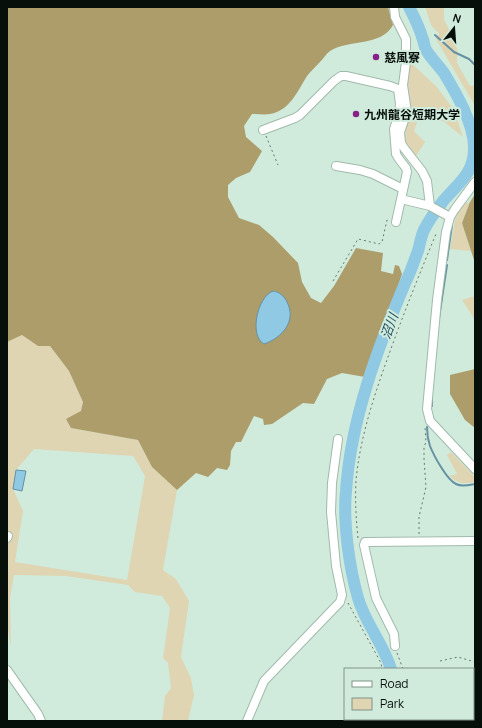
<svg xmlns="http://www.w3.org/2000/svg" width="482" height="728" viewBox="0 0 482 728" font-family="Manrope,'Noto Sans JP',sans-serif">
<rect width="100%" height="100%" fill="#d0ebdc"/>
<path fill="#dfd5b3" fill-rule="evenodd" d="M425 7H444V19L457 46V63L470 86 475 85V106L436 39 439 34 431 25Z
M410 62 436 86 454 110 463 137 443 121 419 117 414 131 425 142 416 156 405 141 406 122 411 106 407 81Z
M470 202 462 223 471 251 450 249 455 220 463 204Z
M475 296V320L462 300Z
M22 335 38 346H50L69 371 83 402 81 411 71 428 138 440 152 467 177 490 163 570 176 579 189 601 181 657 191 678 194 695 188 721H162L165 696 171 688 168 663 163 658 170 608 162 596 135 592 128 585 66 576 14 575 10 599 11 647 7 623V342ZM34 449 133 456 145 476 127 580 15 562 23 511 13 489 16 470Z
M451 452 475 477V482C464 484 458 484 449 476L457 474 447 455Z"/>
<path fill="#ac9d6b" d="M7 7H388L393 25C381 47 349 39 330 51 326 54 323 59 320 62 316 66 311 71 307 76 298 90 290 111 270 114 265 115 258 114 252 114L244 126 246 137 262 151 250 172 236 178 228 185V197L239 218 259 225 273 237 298 263 302 282 311 298 321 303 334 286 356 248 383 253 381 271 393 274 395 265 399 266 402 274 398 286 395 299 365 377 342 373 327 379 314 404 303 403 272 424 264 425 263 419 254 416 241 442H236L231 451 230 465 227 470 217 468 208 477 196 473 177 490 152 467 138 440 71 428 66 419 81 411 83 402 69 371 50 346H38L22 335 7 342Z
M475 194V263L462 223 470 202Z
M475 369V428L465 420 450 394V375Z"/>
<path fill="#8fc9e3" stroke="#6691a2" d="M273 291C280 292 284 296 287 302 297 321 282 338 264 344 249 336 257 297 273 291Z
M16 470 26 471 22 491 13 489Z"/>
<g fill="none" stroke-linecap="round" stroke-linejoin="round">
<path stroke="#6691a2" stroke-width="2" d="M435 35 454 52 469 59 475 65
M447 260 452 225
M439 318 447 265
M432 399V406
M427 427C427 434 428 440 430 446 434 456 447 480 456 484 462 487 469 485 475 484"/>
<path stroke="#8fc9e3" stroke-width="12" d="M391 669C383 643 365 623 358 598 349 566 343 523 346 491 351 418 378 347 406 281 411 271 414 261 418 251 420 244 421 236 424 230 429 220 437 209 444 200 458 184 474 173 474 149 475 125 456 93 444 73 438 65 431 58 426 50 424 46 424 41 422 37 419 26 414 17 409 7
M391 721 393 719"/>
<g stroke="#a1baac" stroke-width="10">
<path id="minor" d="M394 7 395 17 406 39V62L403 85 407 112 400 132 401 143 404 148 422 171 427 181 430 206
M263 130 295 118 300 115 334 81 341 76H346L390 86 398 89 400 104 399 114 394 129 396 154 399 159 406 168 407 172 396 222
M336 166 360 170 373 174 403 189
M475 182 455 209 450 217 446 232 437 300 427 409 430 421 475 469
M401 199 430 206 450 217
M7 538 8 536
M395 646 394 634 376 598 364 545 365 542 475 541
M7 670 38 714 41 721
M247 721 264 681 340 602 342 595 336 566 331 512 332 483 338 439"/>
</g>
<path stroke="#65766d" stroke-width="1" stroke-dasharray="2 3" stroke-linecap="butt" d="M266 136 278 165
M333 281 358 239 379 244 382 242 387 220H388
M419 534V517L426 487 424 459V447L426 442 425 427
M358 538C356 519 355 500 356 480 360 438 374 396 388 357 403 315 419 275 436 234
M348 603 381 663 382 669
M397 653 403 669
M440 661 458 657 475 662
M382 721 383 719
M402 721 403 719"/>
<use href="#minor" stroke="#fff" stroke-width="8"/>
</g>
<g fill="#872188" stroke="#d0ebdc" stroke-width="1.5">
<circle cx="376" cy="57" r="4"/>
<circle cx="356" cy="114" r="4"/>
</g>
<g text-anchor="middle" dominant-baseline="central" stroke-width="4" stroke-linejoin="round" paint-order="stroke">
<g font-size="12" font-weight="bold" fill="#070f0b" stroke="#d0ebdc" text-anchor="start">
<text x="384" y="57">慈風寮</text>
<text x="364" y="114">九州龍谷短期大学</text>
</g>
<g font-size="13" font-style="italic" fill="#1e4d60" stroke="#d0ebdc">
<text transform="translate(389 326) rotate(-70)">沼川</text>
</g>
</g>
<rect width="482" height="728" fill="none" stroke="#070f0b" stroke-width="16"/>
<rect x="344" y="668" width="130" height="52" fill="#d0ebdc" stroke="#809388"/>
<rect x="352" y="681" width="20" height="6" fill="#ffffff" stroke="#809388"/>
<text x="380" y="688" font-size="12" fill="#070f0b">Road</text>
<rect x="352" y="698" width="20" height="12" fill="#dfd5b3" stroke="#809388"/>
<text x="380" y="708" font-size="12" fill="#070f0b">Park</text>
<g transform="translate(454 28) rotate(17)" stroke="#d0ebdc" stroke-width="3" paint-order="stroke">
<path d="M0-3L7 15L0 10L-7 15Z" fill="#070f0b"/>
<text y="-6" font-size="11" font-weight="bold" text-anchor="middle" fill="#070f0b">N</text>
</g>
</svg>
